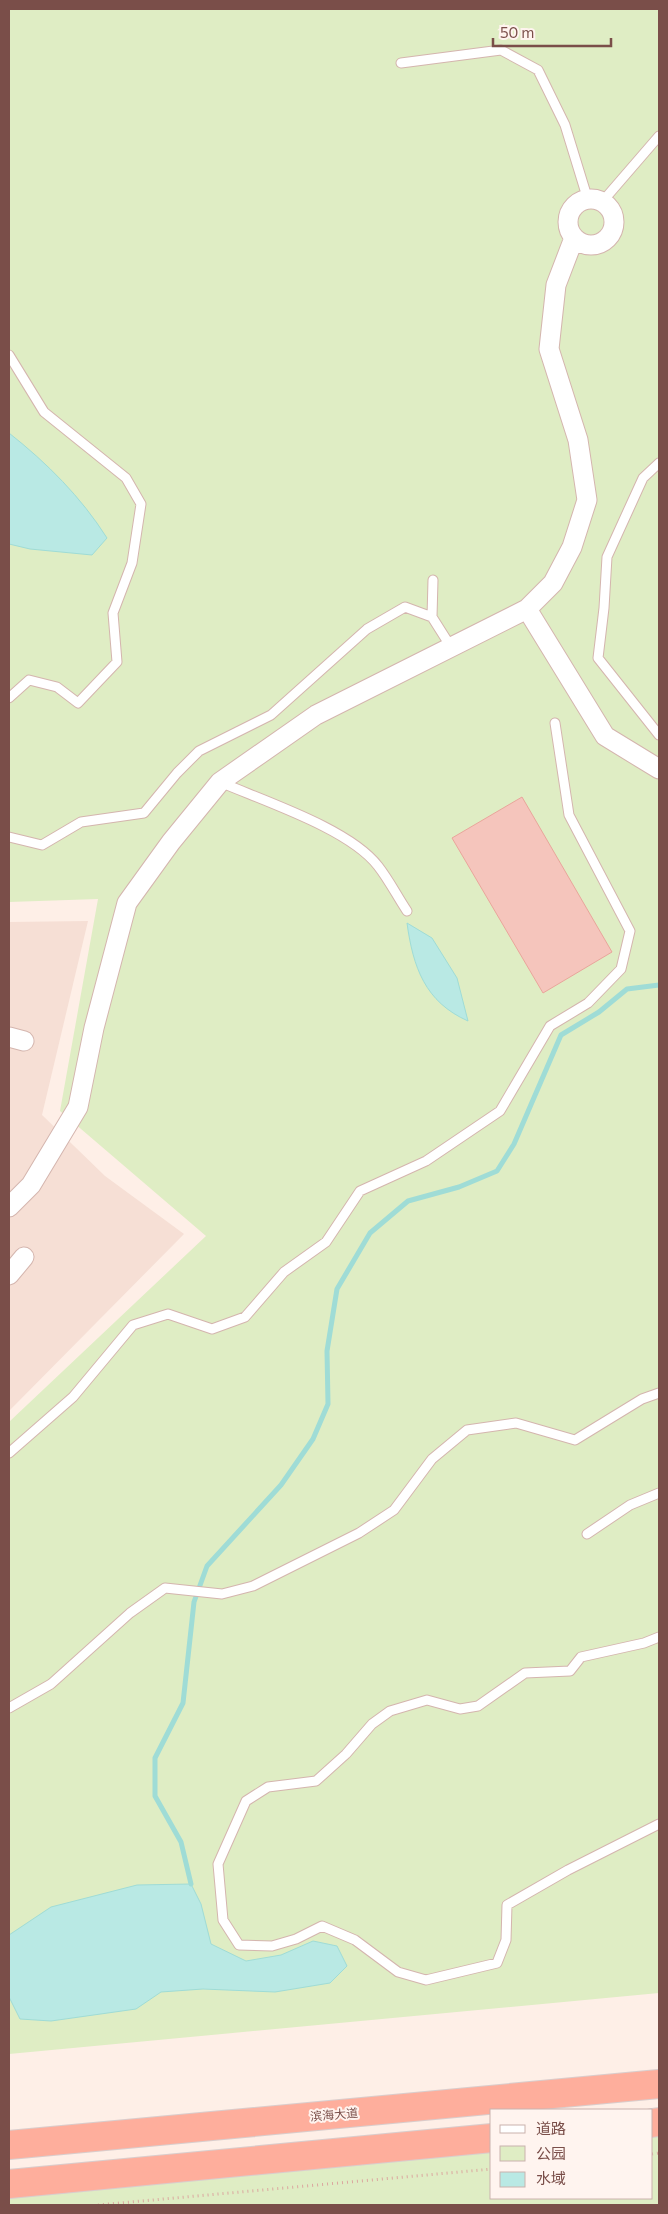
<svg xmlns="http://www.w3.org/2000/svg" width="668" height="2214" viewBox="0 0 668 2214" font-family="Commissioner,'Noto Sans SC',sans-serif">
<rect width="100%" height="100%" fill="#feefe7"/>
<path fill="#f6dfd5" d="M88 921 42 1115 105 1176 184 1234 9 1411V922Z"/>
<path fill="#dfedc4" d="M9 9H659V1993L9 2054V1422L206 1236 60 1111 98 899 9 902Z
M659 2131V2205H9V2197L492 2147V2198H652V2132Z"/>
<path fill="#b9e9e4" stroke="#9fdcd6" d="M9 433C47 463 81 497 107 538L92 555 30 549 9 544Z
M407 923 432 938 457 978 468 1021C425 1002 413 967 407 923Z
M191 1884 201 1904 211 1944 246 1961 281 1955 313 1941 337 1946 347 1966 330 1983 275 1992 203 1989 161 1992 136 2009 51 2021 20 2019 9 1997V1935L51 1907 137 1885Z"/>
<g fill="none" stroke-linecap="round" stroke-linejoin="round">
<path stroke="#9fdcd6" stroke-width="5" d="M191 1884 181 1842 155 1796V1758L183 1703 194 1602 207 1566 281 1485 313 1439 328 1404 327 1351 337 1289 370 1233 408 1201 459 1187 497 1171 514 1144 561 1035 599 1012 627 989 659 985"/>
</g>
<path fill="#f5c5bc" stroke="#e9a59b" d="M522 797 612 952 543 993 452 838Z"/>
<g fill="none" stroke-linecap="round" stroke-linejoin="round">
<g stroke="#d4b5ae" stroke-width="11">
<path id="service" d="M401 63 501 50 538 70 565 125 588 200
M602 202 659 136
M9 355 44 412 126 478 141 504 132 563 113 613 117 662 78 703 57 687 29 680 9 698
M659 463 643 478 607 557 604 608 598 658 659 735
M433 580 432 617 451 647
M220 782C264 801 350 829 378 866 389 880 397 896 407 911
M9 837 42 845 81 822 144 813 177 773 199 751 271 715 367 629 405 607 432 617
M9 1453 73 1397 133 1325 168 1314 212 1329 245 1317 284 1272 326 1242 360 1191 426 1161 500 1111 550 1026 588 1003 621 969 630 931 569 815 555 723
M587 1534 630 1505 659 1493
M659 1637 644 1643 581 1657 570 1671 525 1673 478 1706 460 1709 427 1700 390 1711 372 1724 346 1754 316 1781 268 1787 246 1801 218 1864 223 1920 239 1945 272 1946 296 1939 322 1926 355 1940 398 1972 426 1980 497 1963 506 1940 507 1905 568 1870 659 1824
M9 1708 51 1684 130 1613 165 1588 222 1594 253 1586 359 1533 394 1510 432 1459 467 1430 516 1423 575 1440 642 1399 659 1393"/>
</g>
<g stroke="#d4b5ae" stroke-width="21">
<path id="minor" d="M568 222a23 23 0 1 1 46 0a23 23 0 1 1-46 0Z
M527 609 605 736 659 769
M9 1037 24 1041
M9 1207 31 1185 78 1107 94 1028 127 903 171 842 220 782 316 715 527 609 553 583 572 547 587 500 578 440 549 349 556 285 574 238
M9 1275 24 1257"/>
</g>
<g stroke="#dacdcc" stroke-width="30">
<path id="trunk" d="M652 2123 659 2122
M9 2145 659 2084
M9 2184 492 2138"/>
</g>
<path stroke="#dba79f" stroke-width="3" stroke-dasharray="1 4" stroke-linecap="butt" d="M652 2154 659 2153
M98 2205 492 2169"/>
<use href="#service" stroke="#fff" stroke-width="9"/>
<use href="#minor" stroke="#fff" stroke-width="19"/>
<use href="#trunk" stroke="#feae9c" stroke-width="28"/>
</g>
<g text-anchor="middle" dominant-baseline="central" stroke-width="4" stroke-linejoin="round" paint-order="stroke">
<g font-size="12" fill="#7a4e49" stroke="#fff4ef">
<text transform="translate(334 2114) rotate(-5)">滨海大道</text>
</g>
</g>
<rect width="668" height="2214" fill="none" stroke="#7a4e49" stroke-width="20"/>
<rect x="490" y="2109" width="162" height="90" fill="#fff4ef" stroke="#cab2ad"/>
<rect x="500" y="2125" width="25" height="8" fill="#ffffff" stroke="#cab2ad"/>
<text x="536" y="2134" font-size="15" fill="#7a4e49">道路</text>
<rect x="500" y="2146" width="25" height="15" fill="#dfedc4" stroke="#cab2ad"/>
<text x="536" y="2159" font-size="15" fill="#7a4e49">公园</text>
<rect x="500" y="2172" width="25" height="15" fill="#b9e9e4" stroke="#cab2ad"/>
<text x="536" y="2184" font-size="15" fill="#7a4e49">水域</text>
<path d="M493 38v8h118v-8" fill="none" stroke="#7a4e49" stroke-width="2.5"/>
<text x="500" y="38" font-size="15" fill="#7a4e49" stroke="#fff4ef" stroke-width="4" paint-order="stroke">50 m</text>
</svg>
